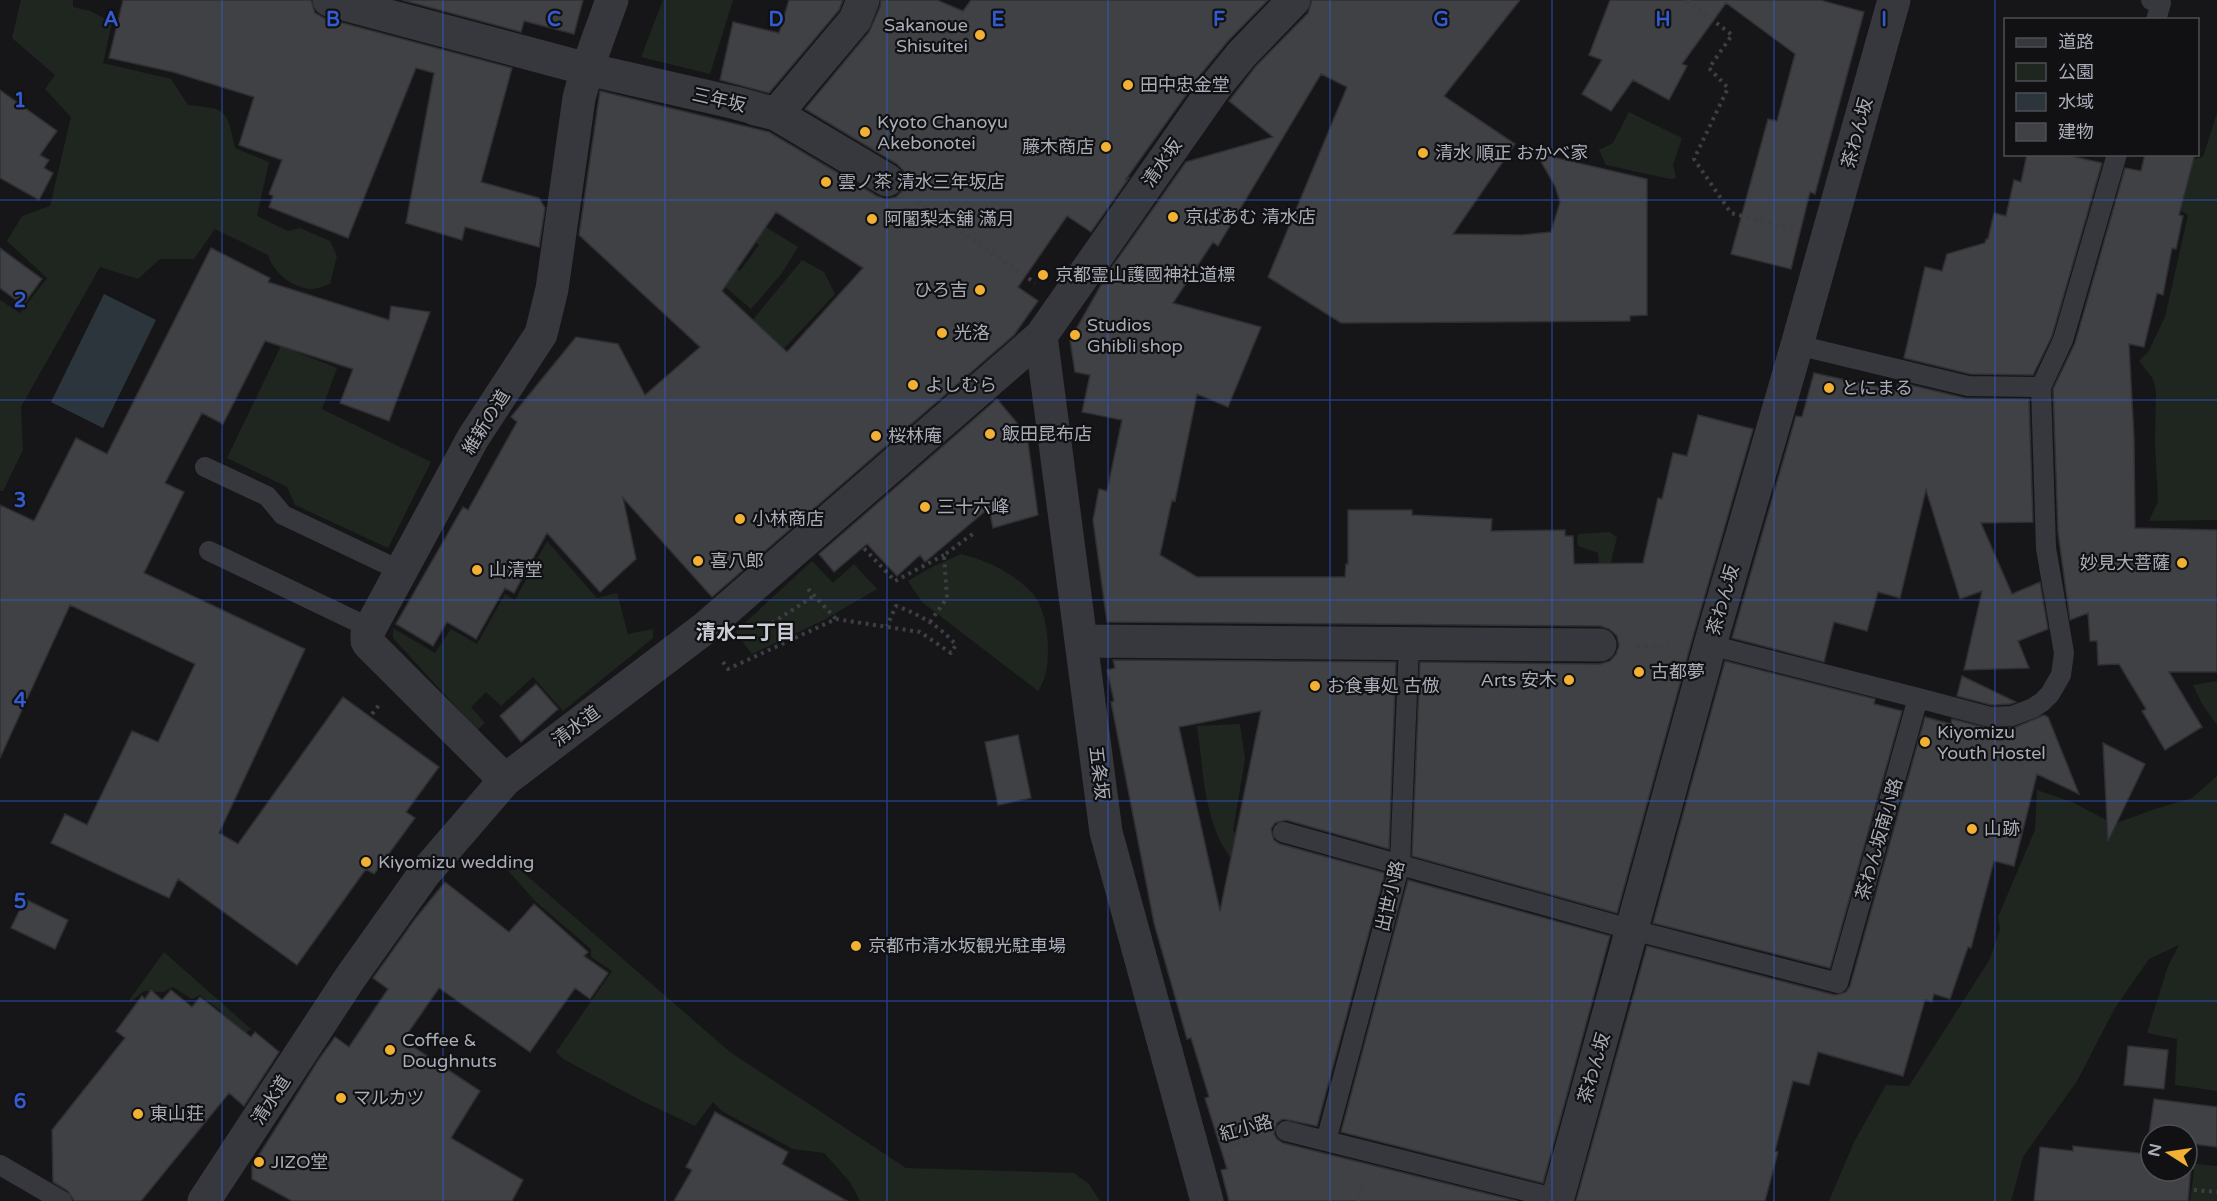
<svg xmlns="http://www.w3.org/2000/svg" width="2217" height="1201" viewBox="0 0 2217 1201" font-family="'Varela Round','Noto Sans JP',sans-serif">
<rect width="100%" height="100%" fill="#161618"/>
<path fill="#1e261f" d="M21 0H73V7L90 11 112 22 103 63 171 79 188 105C226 109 227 108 235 148L269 162 257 216 288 231 300 228 330 241 337 256 330 284C324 286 318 289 312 289 293 289 273 272 268 255L215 229 194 259H160L138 279 100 267 21 407 23 450 3 491H0V300L20 313 47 278 7 241 22 216 50 206 71 117 45 89 55 75 12 38Z
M663 0H733L710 74 641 57Z
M1629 112 1682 138 1673 165 1676 178 1670 179 1606 165 1599 150 1613 143Z
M2217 113V520L2149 521 2158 501 2155 445 2156 391 2153 379 2139 361 2148 352 2165 317 2188 215 2178 209 2193 159 2203 157Z
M755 220 798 247 782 273 751 309 703 268 730 263 740 271 759 245 746 233Z
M802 260 824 272 835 294 735 401 709 373Z
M281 346 337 368 322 409 431 462 388 548 295 505 287 487 227 458Z
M1609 532 1617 537 1607 579 1601 592 1598 553 1578 546 1577 538 1579 534Z
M547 541 597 598 617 593 628 634 653 629V638L563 711 533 677 501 706 486 692 471 707 485 723 477 730 393 638V628L435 653 451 629 477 644 505 594 515 600Z
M961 554C987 560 1015 574 1033 594 1045 608 1048 634 1048 652 1047 668 1047 677 1038 691L922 602 908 581 928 569Z
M812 561 833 583 854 564 877 589 824 620 752 654 735 632Z
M2217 681V725L2202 704 2193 685Z
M1240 724 1245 759 1233 831 1239 835 1233 861C1203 823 1204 772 1197 726Z
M2217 776V1091L2175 1085 2177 1039 2147 1033 2168 966 2179 945 2149 959 2115 1008 2077 1081 2023 1157 2011 1201H1829L1854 1142 1886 1085 1909 1086 1990 959 2000 929 1998 917 2035 830 2037 790 2072 802 2114 824 2155 809 2192 798Z
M502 854 730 1052 906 1168 1074 1173 1089 1184 1100 1201H860L850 1182 824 1153 793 1149 723 1112 713 1102 695 1126 642 1101 563 1059 556 1052 612 971 591 957V949L536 902 503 865Z
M164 952 251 1029 237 1040 218 1020 221 1011 200 995 192 999 173 987 163 992 144 991 130 1002V999Z
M2187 1163 2217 1166V1201H2190L2194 1170 2187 1169Z"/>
<path fill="#2c353c" d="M104 294 156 320 103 428 51 402Z"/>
<path fill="#404145" stroke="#303034" stroke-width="1.5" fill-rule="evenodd" d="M123 0H311L315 13 324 18 512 68 481 182 539 198 545 208 539 247 465 227 462 240 406 223 434 73 416 68 348 238 269 207 273 196 269 194 282 160 239 145 254 97 173 72 109 58Z
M402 0H583L574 34 524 21 521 32Z
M789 0H843L839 10 769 93 720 80 733 22 779 33Z
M881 0H937L963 11 971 0H1268L1228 41 1201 74 1126 179 1129 178 1091 232 1067 216 1018 287 1038 301 1014 335 712 597 623 498 636 559 600 592 547 533 514 593 505 588 476 639 447 622 433 646 396 624 463 507 468 510 517 422 511 417 576 337 618 344 645 395 700 347 579 235 600 91 769 132 877 196 886 199 896 197 903 190 906 181 904 171 897 164 805 109 869 32 880 7ZM776 212 863 268 787 352 722 291Z
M1312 0H1520L1444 96 1515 144 1453 234 1521 235 1551 232 1560 202 1555 186 1536 153 1647 179V315L1630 316V321L1341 323 1268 277 1347 87 1321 74 1218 246 1213 242 1173 303 1261 327 1228 407 1197 394 1175 501 1172 500 1160 555 1197 577H1345L1346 564H1348V510H1412V515L1492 519 1491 531 1565 530V536H1573L1574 564 1643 563 1658 498 1662 499 1673 453 1687 456 1698 415 1753 429 1692 640 1617 913 1412 856 1420 662 1600 664 1610 661 1616 654 1619 646 1617 636 1609 629 1600 626 1107 622 1093 520 1099 489 1107 491 1122 420 1082 412 1090 375 1075 372 1070 340 1109 271 1186 162 1273 137 1229 101 1256 66 1308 13Z
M1610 0H1820L1864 12 1815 194 1810 192 1791 269 1731 254 1768 119 1777 121 1795 54 1726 3 1682 64 1687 66 1669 100 1633 80 1611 111 1582 94 1602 60 1589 55Z
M0 90 57 131 40 155 49 160 44 168 53 173 39 200 0 178Z
M2027 154H2062L2102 163 2052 336 2033 375 1970 374 1904 358 1925 267 1942 271 1947 254 1985 243 1986 239H1988L1994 213 2006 216 2014 180 2021 182Z
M2145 154H2195L2179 215 2183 216 2176 249 2172 248 2163 295 2157 293 2144 347 2129 344 2134 438 2135 528 2217 530V672H2169L2202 727 2165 750 2142 711 2146 709 2119 664 2098 665 2097 641H2090L2088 613 2070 620 2058 532 2053 389 2075 343 2125 168 2141 171Z
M0 248 42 279 23 305 0 288Z
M211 248 270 278 268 282 389 320 391 306 430 312 389 421 340 403 353 369 265 341 223 424 202 413 165 483 184 492 144 573 305 649 219 833 238 844 343 697 439 767 406 812 415 818 374 874 366 869 297 965 178 879 169 898 51 843 65 814 87 825 132 731 158 742 195 664 70 605 0 758V505L34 521 76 438 107 454Z
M1814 373 1896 391 1898 382 1965 398 2029 399 2033 522 1981 523 2012 594 2040 582 2048 629 2018 641 2029 668 1964 670 1982 591 1960 599 1926 490 1900 598 1878 592 1867 631 1834 622 1824 662 1732 638 1796 416 1802 417Z
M997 399 1027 435 1038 515 993 528 989 508 925 562 920 555 897 576 867 544 834 572 819 554Z
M1113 660 1396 662 1389 849 1286 820 1275 823 1271 829 1274 840 1280 844 1385 873 1317 1126 1283 1119 1277 1123 1274 1134 1277 1139 1283 1143 1517 1201H1229L1221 1170 1227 1169 1205 1098 1209 1097 1191 1038 1187 1039 1154 923 1111 702 1114 701 1107 670 1115 668ZM1261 711 1220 911 1179 727Z
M1725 661 1875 699 1874 704 1902 711 1830 968 1653 923Z
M1962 676 2016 702 2010 704 1991 705 1957 696Z
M536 684 558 709 521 742 500 716Z
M2044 715 2048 717 2079 794 2037 774 2014 866 1994 861 1971 948 1968 947 1950 999 1934 994 1932 1002 1925 1000 1903 1076 1818 1052 1809 1085 1793 1081 1775 1151 1778 1152 1765 1201H1576L1647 946 1835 995 1846 992 1850 986 1925 717 1951 724 1952 719 1991 729 2016 727Z
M1018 735 1031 798 998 805 985 742Z
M2103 743 2145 764 2108 841Z
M1408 880 1610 936 1543 1183 1341 1132Z
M445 882 509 932 534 904 588 952 584 956 608 973 590 999 575 988 530 1052 439 988 403 1040 480 1091 451 1138 523 1180 512 1201H292L252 1179V1166L319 1059 335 1037 349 1047 388 989 373 978 415 919Z
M25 899 68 920 55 949 11 928Z
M151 990 162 1000 171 990 192 1007 200 997 251 1037 255 1032 279 1052 244 1106 229 1093 141 1201H74L68 1191 53 1182 52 1130 125 1038 116 1031 142 996 145 999Z
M2128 1046 2168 1050 2164 1089 2124 1085Z
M2154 1099 2217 1107V1147L2193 1144 2188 1201H2034L2040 1147 2073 1151V1146L2146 1154ZM2151 1135H2187V1171H2151Z
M715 1112 788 1152 782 1164 847 1201H674L692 1170 686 1167Z"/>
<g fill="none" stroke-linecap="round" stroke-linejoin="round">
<path stroke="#3d3f44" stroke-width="4" stroke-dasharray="3 4.5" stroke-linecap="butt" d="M1687 0 1732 35 1709 68 1728 88 1694 159 1731 213 1792 229
M918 201 1035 283
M859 543 895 581 944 555
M808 589 836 619
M930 622 947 598 944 555 974 533
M772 623 814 596
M1637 646 1671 647
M723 662 728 669 836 619 920 632 951 653 956 645C940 626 919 614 896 606L887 626
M372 714 379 705
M1230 1146 1257 1139
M2194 1190 2217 1192
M1358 1201 1363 1181"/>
<path stroke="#37383d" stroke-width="20" d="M2151 0 2161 3 2156 20
M1797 345 1968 386 2041 387
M205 467 267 496 283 515 401 571
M209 551 370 628
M1918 698 1990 717 2012 716 2033 708 2042 702 2050 694 2061 675 2064 653 2046 548 2041 387 2063 340 2117 154
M1283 832 1633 930 1838 983 1918 698 1710 645
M1286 1131 1558 1199
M1326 1141 1400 864 1409 644
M0 1165 62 1201"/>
<path stroke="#37383d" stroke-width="33" d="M329 0 587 69 736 103 776 114 887 180
M755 109 776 114 855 20 863 0
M1041 336 1106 832 1207 1201
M1081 641 1600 645
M505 780 369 644 367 641V634L473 438 541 334 552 289 579 98 587 69 612 0
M204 1201 350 978 424 874 505 780 705 628 1041 336 1216 86 1242 54 1294 0
M1557 1201 1710 645 1797 345 1894 0"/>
</g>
<path fill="none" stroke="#325cd3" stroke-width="1.5" stroke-opacity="0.55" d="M222 0V1201M443 0V1201M665 0V1201M887 0V1201M1108 0V1201M1330 0V1201M1552 0V1201M1774 0V1201M1995 0V1201M0 200H2217M0 400H2217M0 600H2217M0 801H2217M0 1001H2217"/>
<g fill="#f2b134" stroke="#111113" stroke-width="2">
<circle cx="980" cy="35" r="6"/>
<circle cx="1128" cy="85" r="6"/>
<circle cx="865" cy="132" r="6"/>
<circle cx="1106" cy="147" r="6"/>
<circle cx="1423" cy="153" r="6"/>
<circle cx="826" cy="182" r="6"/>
<circle cx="1173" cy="217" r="6"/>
<circle cx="872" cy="219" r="6"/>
<circle cx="1043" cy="275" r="6"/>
<circle cx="980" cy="290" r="6"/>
<circle cx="942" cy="333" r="6"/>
<circle cx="1075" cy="335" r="6"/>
<circle cx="913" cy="385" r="6"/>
<circle cx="1829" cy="388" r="6"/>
<circle cx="990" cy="434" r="6"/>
<circle cx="876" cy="436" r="6"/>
<circle cx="925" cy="507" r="6"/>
<circle cx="740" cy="519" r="6"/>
<circle cx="698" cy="561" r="6"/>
<circle cx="2182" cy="563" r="6"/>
<circle cx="477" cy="570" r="6"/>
<circle cx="1639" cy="672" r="6"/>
<circle cx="1569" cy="680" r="6"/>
<circle cx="1315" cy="686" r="6"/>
<circle cx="1925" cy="742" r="6"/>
<circle cx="1972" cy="829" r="6"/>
<circle cx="366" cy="862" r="6"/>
<circle cx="856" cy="946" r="6"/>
<circle cx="390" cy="1050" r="6"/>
<circle cx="341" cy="1098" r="6"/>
<circle cx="138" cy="1114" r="6"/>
<circle cx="259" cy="1162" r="6"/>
</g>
<g text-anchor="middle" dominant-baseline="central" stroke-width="4.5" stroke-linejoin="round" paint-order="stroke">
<g font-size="18" fill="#a8adb8" stroke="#111113" text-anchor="start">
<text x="968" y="25" text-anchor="end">Sakanoue<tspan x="968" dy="21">Shisuitei</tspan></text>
<text x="1140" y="85">田中忠金堂</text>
<text x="877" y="122">Kyoto Chanoyu<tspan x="877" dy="21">Akebonotei</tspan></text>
<text x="1094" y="147" text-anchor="end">藤木商店</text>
<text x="1435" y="153">清水 順正 おかべ家</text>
<text x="838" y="182">雲ノ茶 清水三年坂店</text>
<text x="1185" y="217">京ばあむ 清水店</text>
<text x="884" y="219">阿闍梨本舖 滿月</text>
<text x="1055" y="275">京都霊山護國神社道標</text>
<text x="968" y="290" text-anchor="end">ひろ吉</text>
<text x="1087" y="325">Studios<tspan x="1087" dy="21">Ghibli shop</tspan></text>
<text x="954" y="333">光洛</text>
<text x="925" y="385">よしむら</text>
<text x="1841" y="388">とにまる</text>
<text x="1002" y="434">飯田昆布店</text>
<text x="888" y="436">桜林庵</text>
<text x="937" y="507">三十六峰</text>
<text x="752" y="519">小林商店</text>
<text x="710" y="561">喜八郎</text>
<text x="2170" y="563" text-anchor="end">妙見大菩薩</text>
<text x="489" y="570">山清堂</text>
<text x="1651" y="672">古都夢</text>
<text x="1557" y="680" text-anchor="end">Arts 安木</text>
<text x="1327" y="686">お食事処 古倣</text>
<text x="1937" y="732">Kiyomizu<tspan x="1937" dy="21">Youth Hostel</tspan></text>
<text x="1984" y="829">山跡</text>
<text x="378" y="862">Kiyomizu wedding</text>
<text x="868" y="946">京都市清水坂観光駐車場</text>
<text x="402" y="1040">Coffee &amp;<tspan x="402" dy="21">Doughnuts</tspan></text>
<text x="353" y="1098">マルカツ</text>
<text x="150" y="1114">東山荘</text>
<text x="271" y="1162">JIZO堂</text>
</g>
<g font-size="18" fill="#a8adb8" stroke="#111113">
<text transform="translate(719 100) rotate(13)">三年坂</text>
<text transform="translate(1857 133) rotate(-75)">茶わん坂</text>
<text transform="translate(1162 163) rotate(-55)">清水坂</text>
<text transform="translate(486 422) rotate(-58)">維新の道</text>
<text transform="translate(1723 600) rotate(-74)">茶わん坂</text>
<text transform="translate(576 726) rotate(-37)">清水道</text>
<text transform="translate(1099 773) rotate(83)">五条坂</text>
<text transform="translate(1879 839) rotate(-74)">茶わん坂南小路</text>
<text transform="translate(1390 896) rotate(-77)">出世小路</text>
<text transform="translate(1594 1068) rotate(-74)">茶わん坂</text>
<text transform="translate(271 1100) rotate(-57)">清水道</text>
<text transform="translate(1246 1128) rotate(-15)">紅小路</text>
</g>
<g font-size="20" font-weight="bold" fill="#c9ccd4" stroke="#111113">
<text x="746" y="633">清水二丁目</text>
</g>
</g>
<g font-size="20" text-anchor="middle" font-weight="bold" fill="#325cd3" stroke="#111113" stroke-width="4.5" stroke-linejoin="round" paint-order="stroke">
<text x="111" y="26">A</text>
<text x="333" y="26">B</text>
<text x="554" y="26">C</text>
<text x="776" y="26">D</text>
<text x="998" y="26">E</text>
<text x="1219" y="26">F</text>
<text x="1441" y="26">G</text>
<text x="1663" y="26">H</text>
<text x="1884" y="26">I</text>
<text x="20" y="107">1</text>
<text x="20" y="307">2</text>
<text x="20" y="507">3</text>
<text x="20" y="707">4</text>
<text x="20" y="908">5</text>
<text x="20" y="1108">6</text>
</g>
<rect x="2004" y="18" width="195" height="138" fill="#111113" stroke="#4d4f55" stroke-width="1.5"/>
<rect x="2016" y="38" width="30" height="9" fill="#37383d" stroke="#4d4f55" stroke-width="1.5"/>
<text x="2058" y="48" font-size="18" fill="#a8adb8">道路</text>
<rect x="2016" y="63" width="30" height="18" fill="#1e261f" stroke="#4d4f55" stroke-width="1.5"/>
<text x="2058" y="78" font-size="18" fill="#a8adb8">公園</text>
<rect x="2016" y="93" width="30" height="18" fill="#2c353c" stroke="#4d4f55" stroke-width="1.5"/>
<text x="2058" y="108" font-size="18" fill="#a8adb8">水域</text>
<rect x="2016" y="123" width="30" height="18" fill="#404145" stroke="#4d4f55" stroke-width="1.5"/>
<text x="2058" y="138" font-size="18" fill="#a8adb8">建物</text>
<g transform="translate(2169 1153) rotate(282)"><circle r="28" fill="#111113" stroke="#4d4f55" stroke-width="1.5"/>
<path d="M0-4.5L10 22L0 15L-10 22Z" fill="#f2b134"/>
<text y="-9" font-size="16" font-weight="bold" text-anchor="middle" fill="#a8adb8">N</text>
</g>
</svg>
